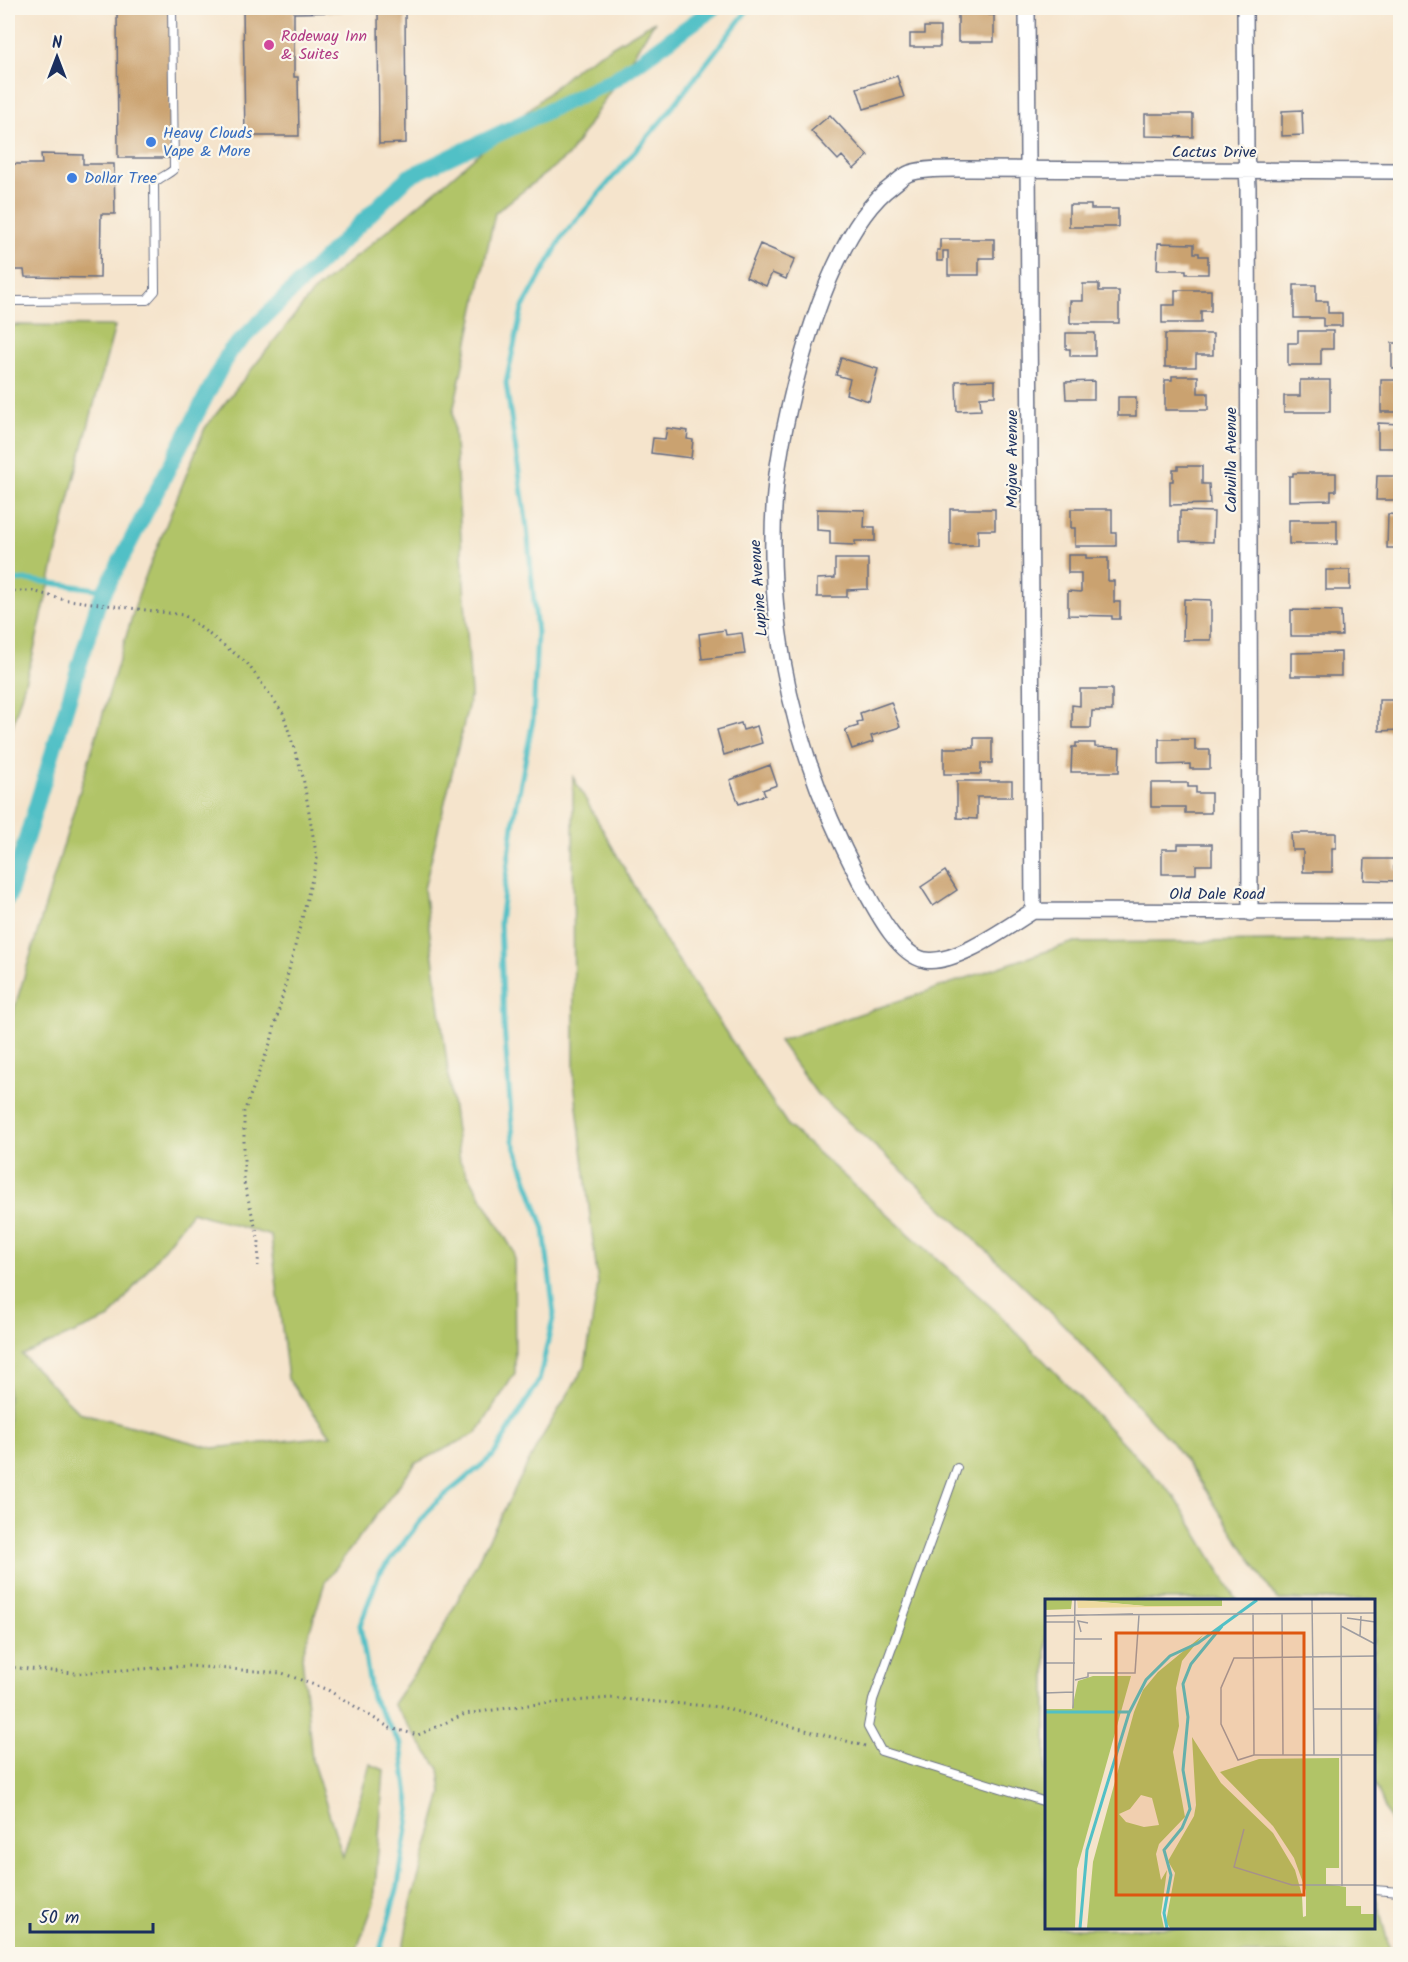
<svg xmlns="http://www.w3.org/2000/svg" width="1408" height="1962" viewBox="0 0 1408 1962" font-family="Kalam,sans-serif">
<rect width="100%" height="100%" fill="#fbf7ec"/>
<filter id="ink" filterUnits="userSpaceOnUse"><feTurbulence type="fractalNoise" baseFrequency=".0167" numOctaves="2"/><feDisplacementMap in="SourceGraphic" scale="12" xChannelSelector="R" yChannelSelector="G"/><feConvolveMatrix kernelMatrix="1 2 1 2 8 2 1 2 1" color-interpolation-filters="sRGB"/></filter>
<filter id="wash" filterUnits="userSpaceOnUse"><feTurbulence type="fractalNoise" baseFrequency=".008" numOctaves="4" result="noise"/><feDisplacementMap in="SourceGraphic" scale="24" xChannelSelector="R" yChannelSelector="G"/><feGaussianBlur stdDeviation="1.35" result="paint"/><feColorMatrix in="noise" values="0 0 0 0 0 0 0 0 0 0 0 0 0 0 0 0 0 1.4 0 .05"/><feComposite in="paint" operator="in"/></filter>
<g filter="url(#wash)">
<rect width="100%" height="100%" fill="#f5e4cc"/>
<path fill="#b1c467" stroke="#667a62" stroke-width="1.5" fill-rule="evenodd" d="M655 21 569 155 495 213 453 412 471 694 424 889 460 1161 514 1252 515 1373 477 1433 416 1463 325 1582 302 1656 312 1760 343 1857 370 1764 384 1770 374 1903 355 1954H8V1030L140 590 205 428 313 292 447 181 579 66ZM192 1212 271 1236 288 1379 331 1436 213 1448 79 1412 22 1355 110 1318Z
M8 325 115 326 72 487 33 654 8 742Z
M573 777 666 942 789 1127 998 1313 1175 1497 1237 1600H1046V1928H1374V1891L1391 1954H402L411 1904 442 1793 439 1769 393 1704 436 1642 539 1442 585 1366 598 1284 574 1081Z
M1400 940V1845L1374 1781V1600H1277L1195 1474 1172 1443 1065 1326 918 1185 817 1094 779 1041 1071 943Z"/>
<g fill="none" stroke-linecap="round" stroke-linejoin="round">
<path stroke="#51c0c6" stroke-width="5" d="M8 581 28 580 104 590
M379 1954 398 1886 410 1810 401 1745 372 1698 360 1625 379 1574 434 1504 493 1456 539 1381 554 1314 544 1229 513 1140 504 1026 500 922 514 818 533 720 537 633 527 527 506 383 522 309 563 236 667 114 749 8"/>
<path stroke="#51c0c6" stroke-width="16" d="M8 898 98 604 229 352 408 177 615 79 714 8"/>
</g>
<g id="blocks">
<path fill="#caa270" d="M117 8H170V158H118Z
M243 8H342V12L294 13V77H298L299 136H245Z
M378 8H405L406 143 379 144Z
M958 8H989V15H994V42H958Z
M924 27H940V47H910V34H924Z
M897 76 904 97 864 109 857 88Z
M1302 110 1303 135 1282 136V111Z
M1145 114H1193V137L1145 136Z
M830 115 868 156 854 169 842 156 838 160 811 131Z
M41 154 83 155V164H114L115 214H101L100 278 25 277 24 270H8V164H42Z
M1069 205H1091V209H1118V227H1069Z
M940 239H994V258H979V275H948V251H943V261H937V250H940Z
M1158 243 1194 244V253H1199V256H1208V274H1186V270H1157Z
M760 244 795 259 786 279 772 273 766 286 746 277Z
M1083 284H1099V291H1119V323H1070V301H1083Z
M1294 285H1316V301H1328V313H1342V326H1323V318H1294Z
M1175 290H1211V311H1201V323H1162V305H1175Z
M1298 331H1333V349H1321V365H1288V343H1298Z
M1066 333H1095V356H1070V349H1066Z
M1165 334H1213V355H1196V367H1165Z
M1392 343H1400V368H1392Z
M841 358 878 369 869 401 846 394 850 379 836 375Z
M1172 376H1198V393H1208V410H1165V380H1172Z
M995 380V396L980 397 981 410 957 411 956 381Z
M1300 380H1330V412H1284V396H1300Z
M1381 380H1400V412H1381Z
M1094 381V399H1066L1065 382Z
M1118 397H1136V416H1118Z
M1378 423 1400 424V448H1378Z
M667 428 688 431 687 439 693 440 691 458 651 453 653 438 665 439Z
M1178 466H1202V484H1209L1210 504 1170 505V481H1173V469H1178Z
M1293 473H1336V491H1331V500L1289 501V476H1293Z
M1377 476H1400V500H1376Z
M817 509 865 510 864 527H875V541H855V545L830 544V531L817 530Z
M950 509H995V530H978V545H950Z
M1071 509H1112V533H1116V546H1075V528H1071Z
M1180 511 1214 512 1213 542 1180 541Z
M1388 514 1400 515V548H1387Z
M1289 520H1337V544H1289Z
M1068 555H1086V558H1108V581H1114V602H1120V619H1112V616L1068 615V591L1081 592V573H1068Z
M835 559H868V589L847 590V597H817V579L835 578Z
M1326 570H1350V590H1326Z
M1184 599 1211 600V640H1183Z
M1291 610 1341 611 1342 636H1291Z
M725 630 726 635 742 633 745 654 702 659 699 634Z
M1341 652V676H1291V653Z
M1080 689H1112V711H1092L1091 728H1072V705L1080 706Z
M1379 700H1397V714H1400V730L1379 731Z
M891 702 900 727 871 736 873 742 852 749 845 730 858 726 857 722 862 721 860 713Z
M741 723 743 730 757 726 762 743 724 755 717 730Z
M974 738H992V763H981V774H944V748H974Z
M1159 739H1195V750H1210V769H1190V764L1159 765Z
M1076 743H1095V747L1120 748 1119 772H1071L1072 747H1076Z
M770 765 777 785 763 790 765 795 739 804 730 780Z
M957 781H1012V797H977V819L957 818Z
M1151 783H1188V787H1196V793H1211V813H1185V807H1151Z
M1291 833H1336V848H1332V872H1303V850H1292Z
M1178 844H1212V865H1196V874H1162V849H1178Z
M1365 859H1394V869H1400V881L1364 880Z
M945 871 957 890 933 906 921 887Z"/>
</g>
</g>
<g filter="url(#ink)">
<use href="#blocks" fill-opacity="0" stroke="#676e84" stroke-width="1.5"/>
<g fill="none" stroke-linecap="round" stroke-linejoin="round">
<g stroke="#676e84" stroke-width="10">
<path id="service" d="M8 301 147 300 155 291 154 183C160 177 168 175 174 169L172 8
M957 1468 873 1700 868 1727 881 1751 1046 1802
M1374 1890 1400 1892"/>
</g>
<g stroke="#676e84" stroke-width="18">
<path id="minor" d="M1027 8 1033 911
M1245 8 1246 151 1248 187 1250 913
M1033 911C1007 927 956 965 925 960 896 954 873 904 860 881 818 800 789 719 778 628 772 579 771 532 776 482 785 403 827 233 893 185 898 181 904 175 910 173 924 168 951 169 967 169L1400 171
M1033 911 1400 912"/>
</g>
<path stroke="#676e84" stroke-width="3" stroke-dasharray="1.5 4.5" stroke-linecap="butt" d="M8 591H33L61 599 184 615 247 663 283 713 303 777 317 859 271 1041 244 1112V1183L259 1241 258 1266
M8 1667 74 1673 189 1666 282 1673 328 1690 390 1728 418 1735 465 1714 528 1705 610 1698 720 1707 865 1746"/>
<use href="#service" stroke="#fff" stroke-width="8"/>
<use href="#minor" stroke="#fff" stroke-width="15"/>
</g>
</g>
<circle fill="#d1479c" stroke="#fbf7ec" stroke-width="2" cx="269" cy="45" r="6"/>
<g fill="#3f7fe0" stroke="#fbf7ec" stroke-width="2">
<circle cx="151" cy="142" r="6"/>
<circle cx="72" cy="178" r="6"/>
</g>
<g text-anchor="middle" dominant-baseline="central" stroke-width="4.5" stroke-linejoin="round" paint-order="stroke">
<g font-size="16" fill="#b23c85" stroke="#fbf7ec" text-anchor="start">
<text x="281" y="36">Rodeway Inn<tspan x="281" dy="18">&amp; Suites</tspan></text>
</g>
<g font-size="16" fill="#366cbe" stroke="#fbf7ec" text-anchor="start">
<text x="163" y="133">Heavy Clouds<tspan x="163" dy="18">Vape &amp; More</tspan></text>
<text x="84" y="178">Dollar Tree</text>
</g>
<g font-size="16" fill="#1b2f5e" stroke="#fbf7ec">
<text x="1214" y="152">Cactus Drive</text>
<text transform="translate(1012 459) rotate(-90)">Mojave Avenue</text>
<text transform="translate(1231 460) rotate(-90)">Cahuilla Avenue</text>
<text transform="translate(759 588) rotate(-94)">Lupine Avenue</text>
<text x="1217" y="894">Old Dale Road</text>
</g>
</g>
<g transform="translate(1045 1599)">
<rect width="330" height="330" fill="#f5e4cc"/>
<path d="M0 1H27L26 10 0 11ZM35 1H177V7H100ZM158 36 137 62 131 89 134 127 128 153 140 218 114 245 111 255 116 281 122 271 116 315 119 329H42L48 263 89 113 98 91 113 73ZM96 196 107 199 114 226 99 228 81 223 74 215 85 210ZM48 77H86L32 270 30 329H0V110H27L33 82ZM147 138 176 184 228 234 250 271 257 296 258 318 261 317V292L249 259 228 227 175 173 214 160 294 159V269H281V285L301 288V307H316V315H330V329H125L121 323 130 274 123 262 149 217 151 206Z" fill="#b1c467" fill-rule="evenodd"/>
<path d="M32 1 100 7H177L33 9Z" fill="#eeda9e"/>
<path fill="none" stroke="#51c0c6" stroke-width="3" d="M0 113H85M35 329 42 251 84 114 101 81 125 57 153 44 212 1M122 329 119 314 126 276 119 251 137 229 145 210 138 171 143 118 138 85 146 65 177 27"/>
<path fill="none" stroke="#9e9ca0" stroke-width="1.5" d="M267 1 269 156M208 14 209 156M237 14 238 156M296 14 297 287M30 16 330 14M0 17 88 15M302 19 330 23M0 23H30M296 27 330 45M36 33 33 22 43 24M315 37 316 17M30 40H57M0 64H30M30 81 43 78V74H90L94 16M0 94 28 93M28 109 30 1M268 110H330M209 156 193 161 176 125V89L189 59 330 57M209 156H330M199 230 189 268 247 286H330"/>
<path fill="#de5710" fill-opacity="0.15" stroke="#de5710" stroke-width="3" d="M71 34H259V296H71Z"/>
<rect width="330" height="330" fill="none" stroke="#1b2f5e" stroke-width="3"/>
</g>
<rect width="1408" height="1962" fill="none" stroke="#fbf7ec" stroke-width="30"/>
<g transform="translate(57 57)" stroke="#fbf7ec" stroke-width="4.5" paint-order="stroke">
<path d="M0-4.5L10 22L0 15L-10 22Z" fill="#1b2f5e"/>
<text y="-9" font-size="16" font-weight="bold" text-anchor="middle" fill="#1b2f5e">N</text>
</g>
<path d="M30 1923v9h123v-9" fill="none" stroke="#1b2f5e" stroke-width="3"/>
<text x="39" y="1923" font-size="18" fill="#1b2f5e" stroke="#fbf7ec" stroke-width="4.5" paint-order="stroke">50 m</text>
</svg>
